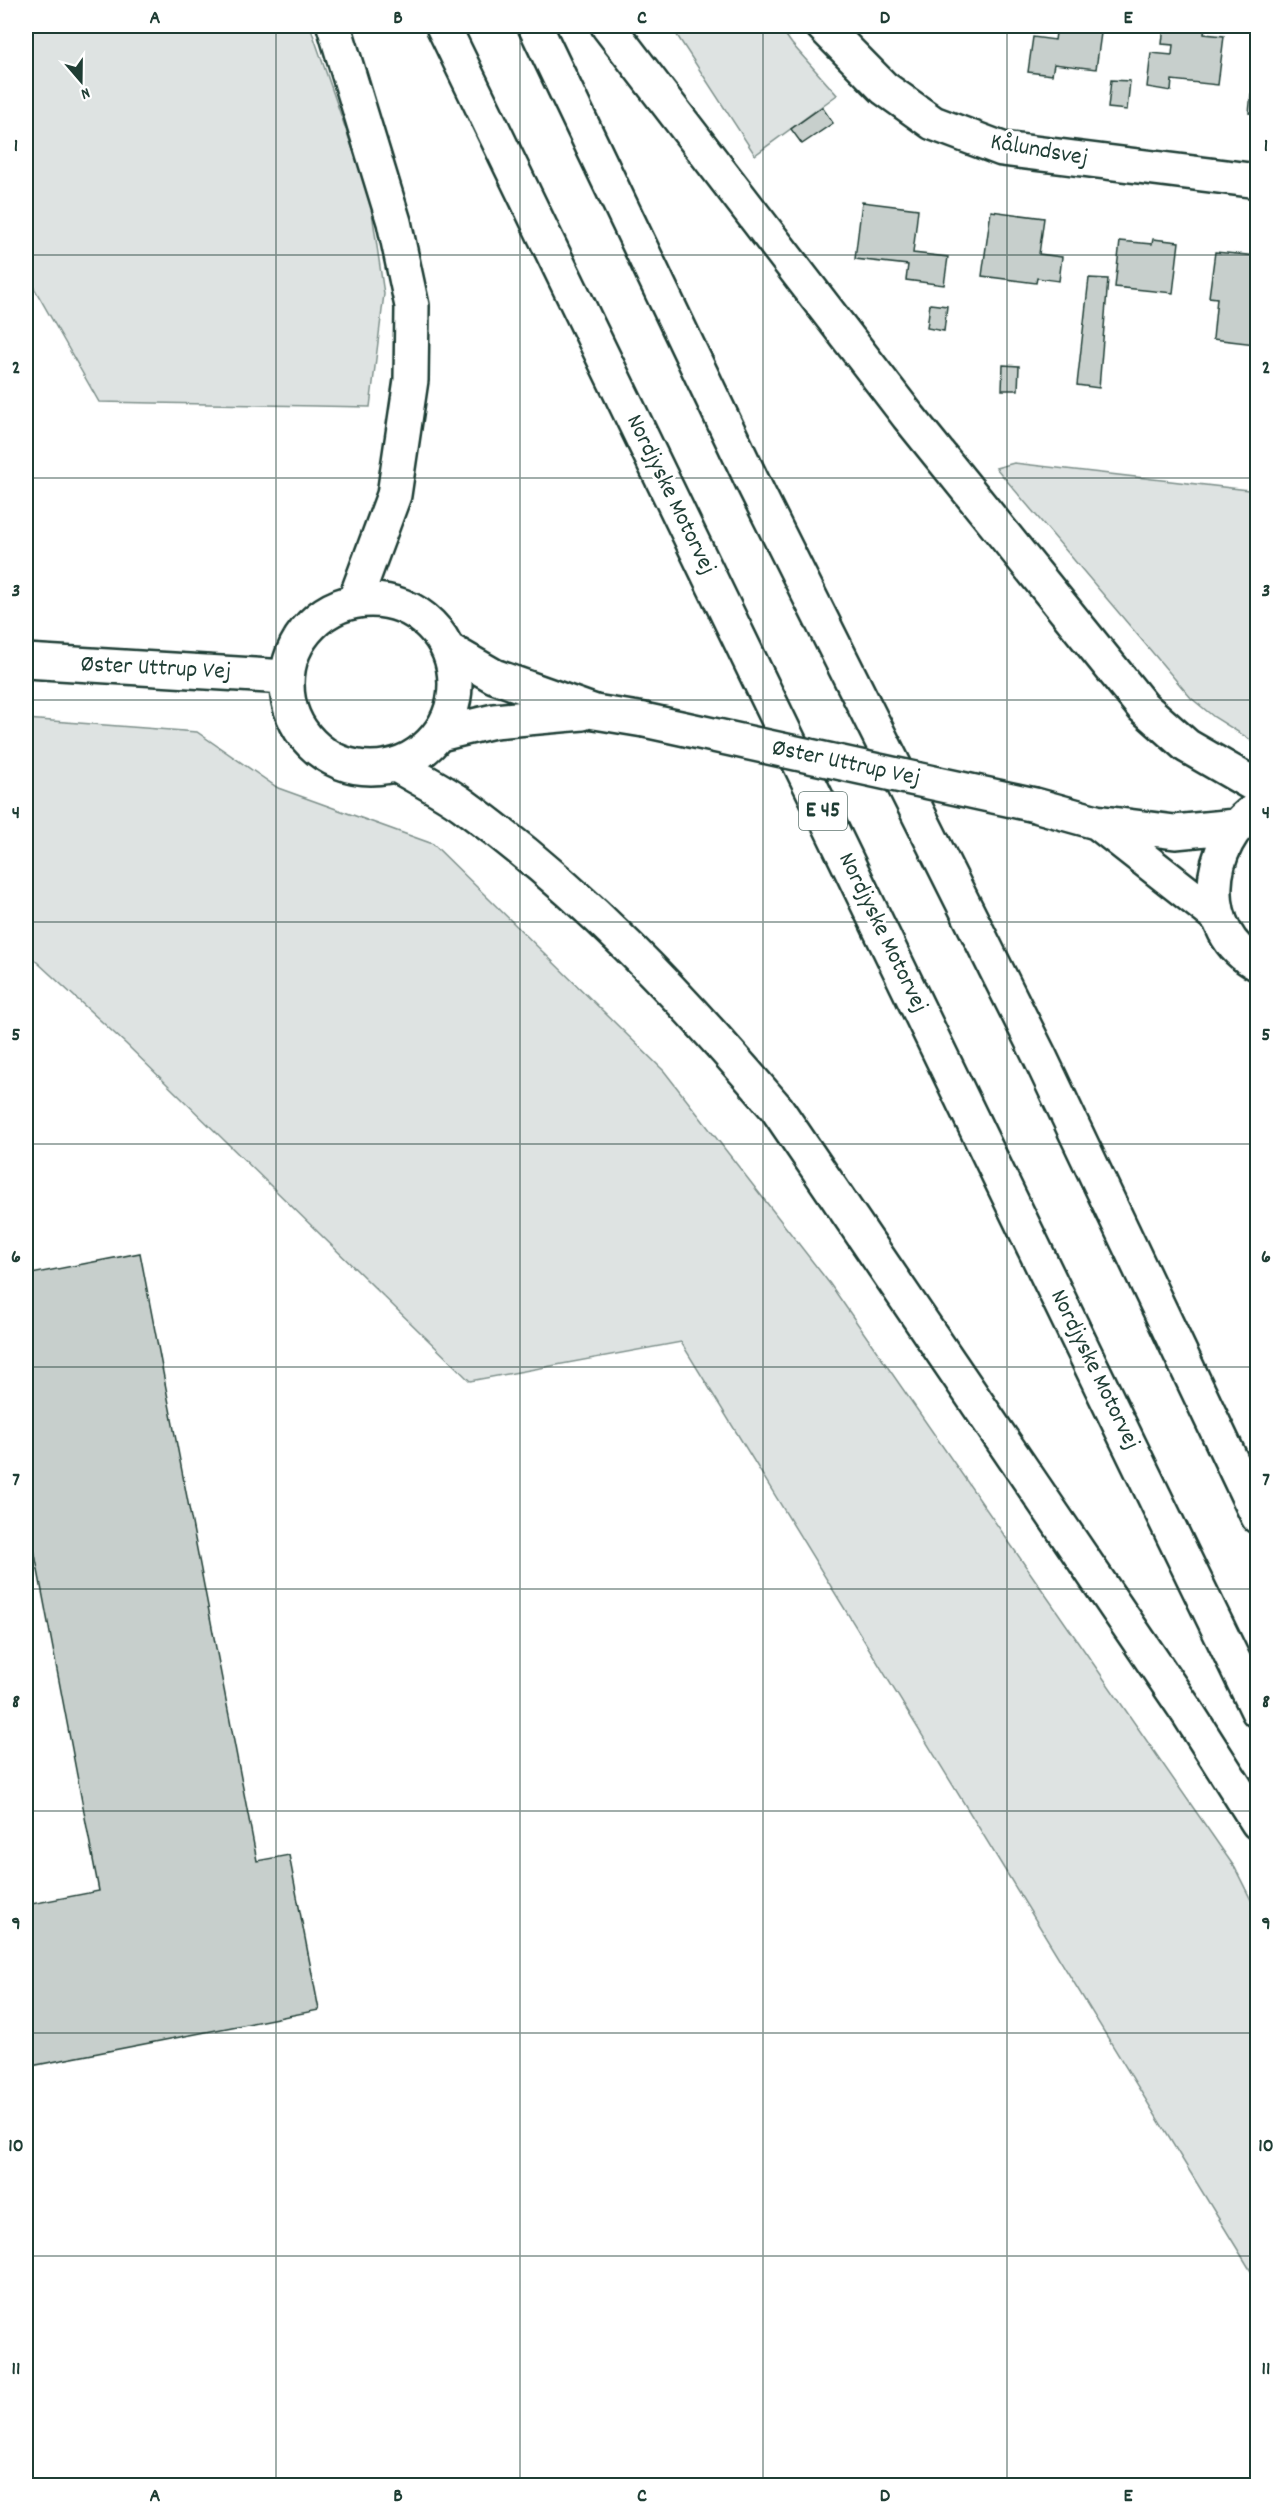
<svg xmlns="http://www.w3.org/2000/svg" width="1283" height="2511" viewBox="0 0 1283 2511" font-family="Dekko,sans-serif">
<rect width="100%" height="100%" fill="#fff"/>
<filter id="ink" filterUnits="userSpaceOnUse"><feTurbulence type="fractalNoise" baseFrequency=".0167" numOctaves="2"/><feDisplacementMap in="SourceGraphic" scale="12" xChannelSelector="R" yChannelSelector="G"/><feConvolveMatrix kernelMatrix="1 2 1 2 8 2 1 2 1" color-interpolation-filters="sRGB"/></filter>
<g filter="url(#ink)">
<path fill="#dee3e2" stroke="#7e908b" stroke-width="1.5" d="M26 26H310L370 199 384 294 370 407 99 402 29 279 26 277Z
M671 26H779L792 44 837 95 755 155Z
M1014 463 1257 491V744L1214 717 1191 698 996 468Z
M26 719 197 732 278 788 433 844 664 1071 830 1284 1235 1868 1257 1912V2281L681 1342 470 1381 126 1044 26 952Z"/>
<path fill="#c7cfcc" stroke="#1f3d34" stroke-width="1.5" d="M1057 26H1102L1096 69 1054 64 1052 75 1028 72 1033 37 1055 40Z
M1164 26H1205L1204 34 1224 36 1218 85 1172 80 1171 91 1147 87 1151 53 1172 55 1173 45 1162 44Z
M1111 80 1130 81 1127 110 1108 108Z
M1258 89V114L1249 113 1251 94H1257Z
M822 107 833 123 802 144 791 129Z
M862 202 918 209 913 253 948 257 944 285 906 280 908 265 855 259Z
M991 211 1044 218 1039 254 1062 257 1059 281 1037 278 1036 283 982 276Z
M1153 239 1179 242 1173 293 1115 287 1120 241 1152 244Z
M1215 252 1258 256 1255 344 1213 339 1217 298 1209 297Z
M1089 278 1108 279 1099 388 1077 385Z
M930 304 947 306 944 331 927 328Z
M1003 365 1019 366 1018 390H1002Z
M140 1253 257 1861 289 1855 319 2010 26 2067V1905L99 1891 26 1507V1275Z"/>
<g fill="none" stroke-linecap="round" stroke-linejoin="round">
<g stroke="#1f3d34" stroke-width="38">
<path id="minor" d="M823 26 884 88 933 123 1002 149 1258 181
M287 684a84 84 0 1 1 168 0a84 84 0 1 1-168 0Z
M449 650 494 676 595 712 644 720
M26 661 286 677
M440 734 494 721 583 713
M1035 805 1096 822 1175 832 1236 826
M1258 808C1204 842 1197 933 1258 964
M1098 823 1219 918"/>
</g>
<g stroke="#1f3d34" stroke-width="38">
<path id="highway" d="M334 26 394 222 412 306 411 380 394 495 355 600
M443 26 1258 1711
M535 26 752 481 1040 1057 1258 1517
M608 26 908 416 1143 707 1187 746 1258 787
M396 765C418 778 442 790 463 805 583 892 681 996 777 1109L1188 1713 1258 1823"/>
</g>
<use href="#minor" stroke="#fff" stroke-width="33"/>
<use href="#highway" stroke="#fff" stroke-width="33"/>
<g stroke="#1f3d34" stroke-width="38" stroke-linecap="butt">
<path id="minor-bridge" d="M644 720 1035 805"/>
</g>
<use href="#minor-bridge" stroke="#fff" stroke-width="33"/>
</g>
</g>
<path fill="none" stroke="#1f3d34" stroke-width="1.5" stroke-opacity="0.55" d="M276 26V2486M520 26V2486M763 26V2486M1007 26V2486M26 255H1258M26 478H1258M26 700H1258M26 922H1258M26 1144H1258M26 1367H1258M26 1589H1258M26 1811H1258M26 2033H1258M26 2256H1258"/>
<g text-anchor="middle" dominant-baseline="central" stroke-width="6" stroke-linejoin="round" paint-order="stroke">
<rect fill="#fff" stroke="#627771" stroke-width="1.5" x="799" y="792" width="48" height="38" rx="4.5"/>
<g font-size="22" font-weight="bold" fill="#1f3d34">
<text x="823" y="811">E 45</text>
</g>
<g font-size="24" fill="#1f3d34" stroke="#fff">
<text transform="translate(1039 151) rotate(10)">Kålundsvej</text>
<text transform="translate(670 495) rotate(64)">Nordjyske Motorvej</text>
<text transform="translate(156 669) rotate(3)">Øster Uttrup Vej</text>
<text transform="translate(846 764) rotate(12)">Øster Uttrup Vej</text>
<text transform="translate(882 933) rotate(64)">Nordjyske Motorvej</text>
<text transform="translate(1094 1370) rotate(64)">Nordjyske Motorvej</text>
</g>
</g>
<rect width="1283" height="2511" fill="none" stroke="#fff" stroke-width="66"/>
<g transform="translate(81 81) rotate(160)" stroke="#ffffff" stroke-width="4.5" paint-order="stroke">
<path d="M0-4.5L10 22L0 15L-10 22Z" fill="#1f3d34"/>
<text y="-9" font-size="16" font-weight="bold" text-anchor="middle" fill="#1f3d34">N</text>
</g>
<rect x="33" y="33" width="1217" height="2445" fill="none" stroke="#1f3d34" stroke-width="2"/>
<g font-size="20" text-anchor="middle" font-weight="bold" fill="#1f3d34">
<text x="155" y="23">A</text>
<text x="398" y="23">B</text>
<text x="642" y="23">C</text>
<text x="885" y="23">D</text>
<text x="1128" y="23">E</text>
<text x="16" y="151">1</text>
<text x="1266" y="151">1</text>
<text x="16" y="373">2</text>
<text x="1266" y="373">2</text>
<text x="16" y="596">3</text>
<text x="1266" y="596">3</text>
<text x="16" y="818">4</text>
<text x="1266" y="818">4</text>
<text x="16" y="1040">5</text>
<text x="1266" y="1040">5</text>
<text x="16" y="1262">6</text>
<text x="1266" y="1262">6</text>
<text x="16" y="1485">7</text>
<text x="1266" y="1485">7</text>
<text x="16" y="1707">8</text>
<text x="1266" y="1707">8</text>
<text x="16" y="1929">9</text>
<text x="1266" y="1929">9</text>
<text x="16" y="2151">10</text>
<text x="1266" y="2151">10</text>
<text x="16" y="2374">11</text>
<text x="1266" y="2374">11</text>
<text x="155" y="2501">A</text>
<text x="398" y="2501">B</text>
<text x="642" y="2501">C</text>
<text x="885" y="2501">D</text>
<text x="1128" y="2501">E</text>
</g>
</svg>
